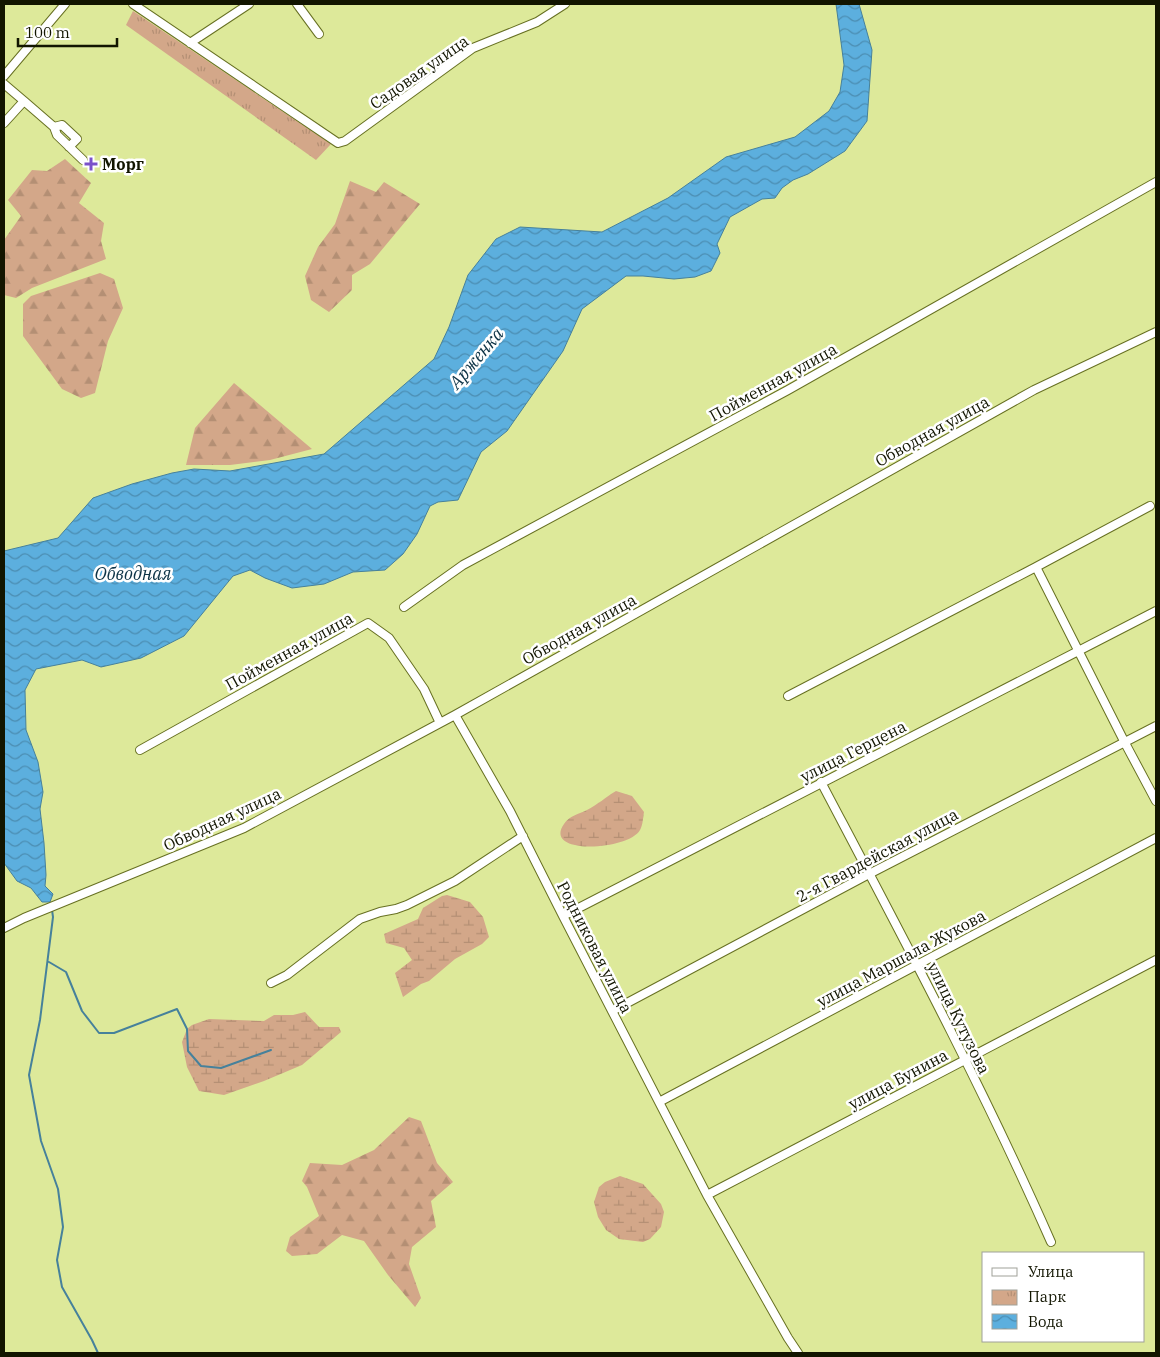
<svg xmlns="http://www.w3.org/2000/svg" width="1160" height="1357" viewBox="0 0 1160 1357" font-family="'IBM Plex Serif',serif">
<defs>
<pattern id="forest-firs" width="22" height="20" patternUnits="userSpaceOnUse" patternTransform="scale(1.25)"><rect width="22" height="20" fill="#d3a789"/><path d="M5 1l3.5 6h-7zM16 11l3.5 6h-7z" fill="#b48f74"/></pattern>
<pattern id="wetland-marsh" width="20" height="14" patternUnits="userSpaceOnUse" patternTransform="scale(1.25)"><rect width="20" height="14" fill="#d3a789"/><path d="M1 5h8M5 5V1M11 12h8M15 12V8" fill="none" stroke="#b48f74"/></pattern>
<pattern id="park-tufts" width="24" height="20" patternUnits="userSpaceOnUse" patternTransform="scale(1.25)"><rect width="24" height="20" fill="#d3a789"/><path d="M3 7l-1-3M5 7V3M7 7l1-3M15 17l-1-3M17 17v-4M19 17l1-3" fill="none" stroke="#b48f74"/></pattern>
<pattern id="water-waves" width="16" height="10" patternUnits="userSpaceOnUse" patternTransform="scale(1.25)"><rect width="16" height="10" fill="#5cafde"/><path d="M0 5q4-4 8 0t8 0" fill="none" stroke="#4b8db2"/></pattern>
</defs>
<rect width="100%" height="100%" fill="#dde99a"/>
<path fill="url(#forest-firs)" d="M65 159 91 183 79 203 104 223 101 241 106 259 32 288 16 298 4 295V240L21 216 8 200 32 170 47 171Z
M350 181 376 192 384 182 420 204 370 264 352 275V290L329 312 311 300 305 276 318 247 335 224Z
M100 273 114 279 123 308 108 341 95 393 81 398 62 389 23 336V304L31 296Z
M234 383 312 449 270 460 230 465H186L195 428Z
M409 1117 421 1121 437 1163 453 1182 431 1201 436 1227 412 1247 409 1264 421 1298 415 1307 388 1275 364 1241 342 1235 317 1254 292 1256 286 1251 290 1237 319 1216 307 1187 302 1181 310 1163 342 1165 374 1150Z"/>
<path fill="url(#wetland-marsh)" d="M616 791 632 796 644 812C643 817 643 825 640 830 628 851 542 855 564 824 569 816 579 814 587 810 597 805 606 797 616 791Z
M447 895 470 902 483 917 489 937 482 944 455 959 429 981 421 984 403 997 395 973 412 960 404 948 386 943 384 934 418 919 423 908 442 896Z
M305 1012 319 1027H339L341 1032 302 1065 264 1081 224 1095 199 1091 187 1067 182 1042 187 1029 192 1025 209 1019 264 1021 274 1015H293Z
M620 1176 643 1184 661 1204 664 1212 661 1227 650 1239 643 1242 619 1239 606 1230 598 1217 594 1202 599 1187 605 1182Z"/>
<path fill="url(#park-tufts)" d="M133 11 331 144 316 160 126 25Z"/>
<path fill="url(#water-waves)" stroke="#46819b" d="M836 4H859L872 50 867 121 845 151 808 174 793 180 782 188 775 198 762 199 730 217 717 244 720 253 711 271 695 277 674 279 643 276H626L582 309 563 351 507 431 481 452 458 500 438 502 430 506 417 534 403 554 385 570 353 572 324 584 292 588 265 578 250 570 233 576 184 636 141 658 101 667 82 660 36 669 25 690 26 730 38 762 43 792 40 809 44 843 46 875 45 886 53 894 50 902H42L31 888 17 881 4 863V551L58 538 93 498 132 484 172 473 194 469 230 471 324 454 434 359 449 327 468 275 496 239 520 227 602 232 668 198 726 157 795 137 829 111 840 92 844 65Z"/>
<g fill="none" stroke-linecap="round" stroke-linejoin="round">
<path stroke="#46819b" stroke-width="2" d="M52 910 53 917 40 1020 29 1075 41 1141 58 1189 63 1227 57 1260 62 1287 92 1340 98 1353
M49 962 66 972 82 1011 99 1033H114L177 1009 187 1029 188 1051 201 1066 221 1068 271 1050"/>
<g stroke="#677022" stroke-width="10">
<path id="minor" d="M133 4 338 143 345 141 473 48 537 22 565 4
M297 4 319 34
M190 43 249 4
M4 76 65 4
M4 84 24 101 4 123
M24 101 54 127 57 135 83 160
M54 127 62 125 77 139 69 147
M1150 506 1036 567 1125 743 1156 801
M404 607 463 565 788 390 1156 182
M788 696 1036 567
M455 715 510 811 563 916 707 1195 788 1338 798 1353
M140 750 368 623 389 638 424 689 440 723
M821 782C901 934 982 1085 1051 1242
M563 916 1156 611
M4 928 24 918 244 828 455 715 1034 390 1156 332
M271 983 287 975 360 919 380 912 396 909 407 905 455 881 523 836
M612 1011 869 874 1156 726
M659 1102 1156 838
M707 1195 1156 960"/>
</g>
<use href="#minor" stroke="#fff" stroke-width="8"/>
</g>
<path fill="#7b51ca" stroke="#fff" stroke-width="2" d="M88.5 156.5h5v5h5v5h-5v5h-5v-5h-5v-5h5z"/>
<g text-anchor="middle" dominant-baseline="central" stroke-width="5" stroke-linejoin="round" paint-order="stroke">
<g font-size="16" fill="#121500" stroke="#fff">
<text transform="translate(419 72) rotate(-35)">Садовая улица</text>
<text transform="translate(773 382) rotate(-29)">Пойменная улица</text>
<text transform="translate(932 431) rotate(-29)">Обводная улица</text>
<text transform="translate(579 629) rotate(-29)">Обводная улица</text>
<text transform="translate(289 651) rotate(-29)">Пойменная улица</text>
<text transform="translate(853 751) rotate(-27)">улица Герцена</text>
<text transform="translate(222 819) rotate(-25)">Обводная улица</text>
<text transform="translate(877 855) rotate(-28)">2-я Гвардейская улица</text>
<text transform="translate(595 947) rotate(63)">Родниковая улица</text>
<text transform="translate(901 958) rotate(-28)">улица Маршала Жукова</text>
<text transform="translate(959 1018) rotate(64)">улица Кутузова</text>
<text transform="translate(898 1079) rotate(-28)">улица Бунина</text>
</g>
<g font-size="16" font-weight="bold" fill="#121500" stroke="#fff" text-anchor="start">
<text x="102" y="164">Морг</text>
</g>
<g font-size="18" font-style="italic" fill="#0e3447" stroke="#fff">
<text transform="translate(476 358) rotate(-50)">Арженка</text>
<text x="133" y="573">Обводная</text>
</g>
</g>
<rect width="1160" height="1357" fill="none" stroke="#121500" stroke-width="10"/>
<rect x="982" y="1252" width="162" height="90" fill="#ffffff" stroke="#a0a199"/>
<rect x="992" y="1268" width="25" height="8" fill="#ffffff" stroke="#a0a199"/>
<text x="1028" y="1277" font-size="15" fill="#121500">Улица</text>
<rect x="992" y="1290" width="25" height="15" fill="url(#park-tufts)" stroke="#a0a199"/>
<text x="1028" y="1302" font-size="15" fill="#121500">Парк</text>
<rect x="992" y="1314" width="25" height="15" fill="url(#water-waves)" stroke="#a0a199"/>
<text x="1028" y="1327" font-size="15" fill="#121500">Вода</text>
<path d="M18 38v8h99v-8" fill="none" stroke="#121500" stroke-width="2.5"/>
<text x="25" y="38" font-size="15" fill="#121500" stroke="#ffffff" stroke-width="4" paint-order="stroke">100 m</text>
</svg>
